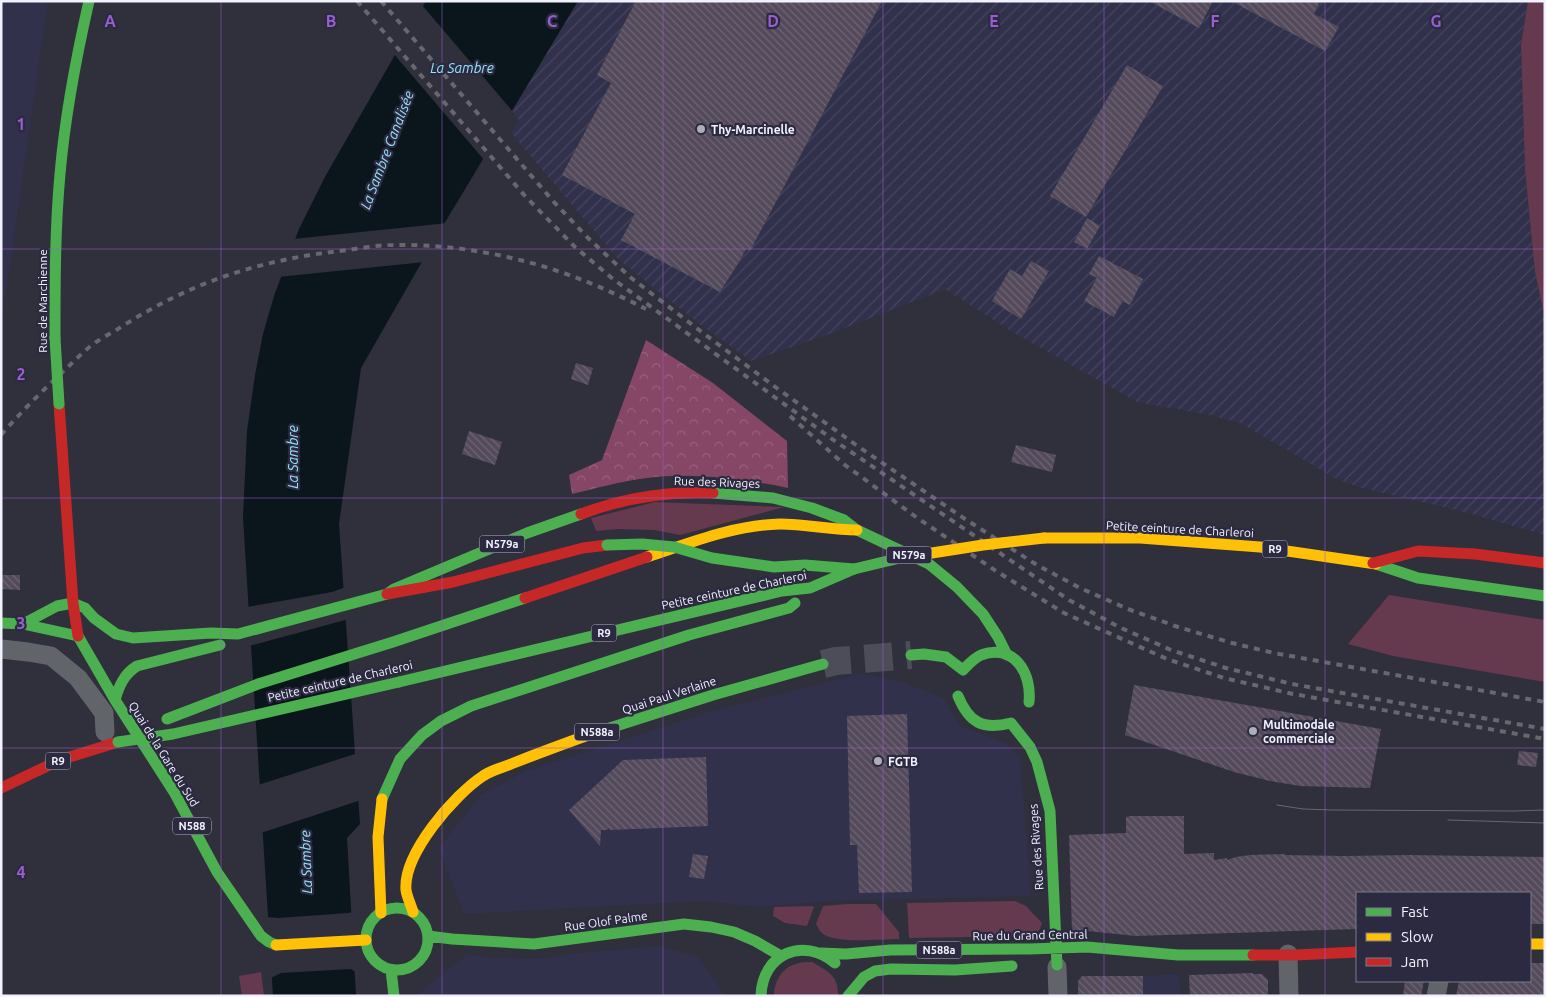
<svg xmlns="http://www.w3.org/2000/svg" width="1546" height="997" viewBox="0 0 1546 997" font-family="Ubuntu,sans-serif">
<defs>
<pattern id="industrial-furrows" width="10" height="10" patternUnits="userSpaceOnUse" patternTransform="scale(1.25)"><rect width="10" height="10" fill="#32314c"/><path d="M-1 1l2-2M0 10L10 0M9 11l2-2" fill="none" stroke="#46455e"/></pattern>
<pattern id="forest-crowns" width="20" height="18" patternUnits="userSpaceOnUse" patternTransform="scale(1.25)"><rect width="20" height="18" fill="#864666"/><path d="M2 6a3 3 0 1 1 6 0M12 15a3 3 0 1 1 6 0" fill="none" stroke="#98617d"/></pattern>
<pattern id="building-back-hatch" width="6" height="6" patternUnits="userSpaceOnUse" patternTransform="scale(1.25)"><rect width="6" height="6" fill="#544a5b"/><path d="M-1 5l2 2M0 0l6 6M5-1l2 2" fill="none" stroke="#6d6574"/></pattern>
</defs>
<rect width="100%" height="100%" fill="#302f3c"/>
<path fill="#32314c" d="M1 1H48L1 328Z
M862 673 905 683 944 698 960 726 1006 743 1020 757 1031 896 826 901 758 907 703 901 464 914 439 848 481 795 524 772 709 712Z
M658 946 698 957 726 996H415L468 954 486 957 537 959 587 952Z
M1179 974 1181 996H1143V976Z"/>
<path fill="url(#industrial-furrows)" d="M578 1H1528L1521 45 1525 169 1535 272 1545 318V535L1461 511 1358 487 1335 478 1240 423 1210 415 1137 402 1014 333 945 289 832 333 751 361 697 322 619 260 511 133 519 120 512 111Z"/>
<path fill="#65394e" d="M1528 1H1545V318L1535 272 1525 169 1521 45Z
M655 502 784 507 680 535 654 530 618 529 596 531 591 518Z
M1389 595 1545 620V682L1393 656 1348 644Z
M1015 901 1026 906 1042 923 1040 929 1033 936 909 938 907 903Z
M847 904H876L899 932V939C880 939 838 944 823 934 820 932 818 927 816 924L823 906Z
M812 906 814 907 807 926 785 923 773 916 774 907Z
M812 962C827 971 839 975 838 996H774C774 982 782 967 796 964 801 962 807 962 812 962Z
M261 972 264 996H242L239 976Z"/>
<path fill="url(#forest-crowns)" d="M646 340 713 383 787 441 788 488C745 479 691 472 647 478 622 481 597 488 572 494L569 475 602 460Z"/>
<path fill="#0a161b" d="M426 1H578L435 239 361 368 339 524 360 824 347 838 356 996H273L243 518 247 431 255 375 263 334 274 296 299 229 326 175Z"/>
<path fill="#302f3c" d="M421 4 514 113 485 161 393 53Z
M448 223 425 262 278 277 293 239Z
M346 587 349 619 249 646 247 607 332 592Z
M358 753 361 800 261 833 258 785Z
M353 912 357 973 351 969 281 973 271 978 269 983 265 915 268 917 278 918 348 913Z"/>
<path fill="url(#building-back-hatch)" d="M636 1H882L750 251 746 249 739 262 720 292 621 240 635 214 562 175 611 83 597 75Z
M1149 1H1213L1199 28Z
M1231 1H1320L1314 14 1339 27 1325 51Z
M1127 65 1163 86 1086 217 1050 196Z
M1087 218 1100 226 1087 249 1074 242Z
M1099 256 1143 279 1130 305 1122 301 1114 317 1084 301 1097 278 1089 274Z
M1031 261 1049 271 1021 319 992 301 1010 269 1022 276Z
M576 363 593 368 588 385 571 379Z
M469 431 502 442 495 465 462 454Z
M1016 445 1056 455 1052 472 1011 462Z
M1 575H20V590L1 589Z
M1134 685 1381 729 1370 788 1300 786 1270 781 1234 772 1125 735Z
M907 714 912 892 859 893 857 845H850L847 716Z
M1519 751 1538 753 1536 767 1517 765Z
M706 757 708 826 610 830 609 828 607 830H601L600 846 569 810 623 760Z
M1130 816H1184V854L1214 853V860L1227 858V860L1236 857 1250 855 1285 854V855L1344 856 1410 855 1545 857V924H1530V893H1357V929L1135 936 1088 931 1072 932 1069 835 1126 833V817Z
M693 854 708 856 704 879 689 877Z
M1530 963H1545V996H1456L1459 981H1530Z
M1253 973V974H1262L1268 980V996H1190L1189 975Z
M1082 976H1143V996H1078V981Z
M1405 981H1424L1421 996H1403Z"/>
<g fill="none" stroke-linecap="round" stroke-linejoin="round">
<path stroke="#4d4c59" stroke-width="28" stroke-dasharray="28 14" stroke-linecap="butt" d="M823 664 836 661 911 655"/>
<path stroke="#616469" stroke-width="19" d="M1 649 28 652 51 656 78 678 104 713 105 732
M1288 954 1289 996
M1057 967 1058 996
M1436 996 1439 981"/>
<path stroke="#4caf50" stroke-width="11" d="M55 338C55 283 55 229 60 174 65 116 76 58 89 1
M713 493 773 498 812 508 844 520 857 530 929 564 957 587 983 614 998 637 1007 655
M1376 564 1418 578 1545 596
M1 623 23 624 78 636 115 700 174 792 217 872 261 936 269 942 276 945
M23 624 57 606 73 603 85 608 94 618 116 634 133 638 211 633 238 634 387 594 394 589 527 533 581 514
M911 655 924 654 946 657 963 670C968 665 974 658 981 655 1014 643 1032 673 1029 702
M399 682 782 591 810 588 854 569 900 558
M958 696C969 723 983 730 1011 723L1030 747 1037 762 1050 811 1057 965
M115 700C119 686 124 674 137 666L220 645
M167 719 258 684 393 642 525 598
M594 733 713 695 823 664
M382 799 400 759 422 735 441 721 471 706 689 635 789 608 795 603
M366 939a31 31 0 1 1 62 0a31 31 0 1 1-62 0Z
M428 936 452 939 534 944 684 924 711 927 734 932 755 941 781 956
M821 953 846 954 890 950 1029 949 1087 947 1178 955H1253
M391 970 394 996
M761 996C762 954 803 936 835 963
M848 996 864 977 875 971 891 969 955 970 1012 966"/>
<path stroke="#ffc107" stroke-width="11" d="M1044 538H1140L1260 547 1376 564
M647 557C690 543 734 525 780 524 806 524 831 530 857 530
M413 912C411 905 407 897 406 890 403 854 454 795 483 776 491 770 502 768 511 764 539 753 566 743 594 733
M381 913 378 837 382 799
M1530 944H1545
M276 945 366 940"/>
<path stroke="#c62828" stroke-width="11" d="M59 404 73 603 78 636
M581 514C623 498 667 491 713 493
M1373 563 1418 551 1475 554 1545 563
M387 594 453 582 583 548 607 545
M525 598 647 557
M1 788 60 760 118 742
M1253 955H1296L1357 952"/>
<path stroke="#67676f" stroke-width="1" d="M1277 805 1303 809 1332 810 1513 811 1545 810
M1448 820 1545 823"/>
<path stroke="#67676f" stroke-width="4" stroke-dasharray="6 6" stroke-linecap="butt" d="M357 1 525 196 575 247 613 279 832 439 1069 600 1121 628 1171 650 1226 668 1292 684 1545 729
M381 1 553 201 588 238 630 277 703 333 778 389 856 445 965 519 1037 565 1080 588 1128 609 1178 627 1232 643 1274 653 1545 702
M790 416 845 465 916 517 996 571 1064 613 1167 659 1224 678 1293 694 1545 739
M1 435C22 411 44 389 67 368 75 360 83 352 92 345 101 338 112 333 121 327 193 281 263 259 348 250 362 248 378 245 393 245 436 244 481 250 524 261 567 272 607 289 646 309"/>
<path stroke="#4caf50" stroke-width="11" d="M55 338 59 404
M607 545 642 544 674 547 712 558 774 567 805 565 854 569
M118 742 173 734 399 682"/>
<path stroke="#ffc107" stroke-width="11" d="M900 558 983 545 1044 538"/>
</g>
<path fill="none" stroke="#995ecf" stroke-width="1" stroke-opacity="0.55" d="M221 1V996M442 1V996M663 1V996M883 1V996M1104 1V996M1325 1V996M1 249H1545M1 498H1545M1 748H1545"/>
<g fill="#aeaeba" stroke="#2b2a41" stroke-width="2">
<circle cx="701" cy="129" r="5"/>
<circle cx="1253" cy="731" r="5"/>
<circle cx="878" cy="761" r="5"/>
</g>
<g text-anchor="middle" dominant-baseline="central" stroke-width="4.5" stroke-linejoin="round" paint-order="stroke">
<g fill="#2b2a41" stroke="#b6b6c5" stroke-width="1">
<rect x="479.5" y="535.5" width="45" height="17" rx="4"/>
<rect x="1262.5" y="540.5" width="25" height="17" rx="4"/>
<rect x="886.5" y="546.5" width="45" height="17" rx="4"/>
<rect x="591.5" y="624.5" width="25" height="17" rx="4"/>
<rect x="574.5" y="723.5" width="45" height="17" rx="4"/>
<rect x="45.5" y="752.5" width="25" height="17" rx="4"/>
<rect x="173" y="817.5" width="38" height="17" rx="4"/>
<rect x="916.5" y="941.5" width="45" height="17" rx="4"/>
</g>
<g font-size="11" font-weight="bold" fill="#f2f2fe">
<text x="502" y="544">N579a</text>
<text x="1275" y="549">R9</text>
<text x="909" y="555">N579a</text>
<text x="604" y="633">R9</text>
<text x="597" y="732">N588a</text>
<text x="58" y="761">R9</text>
<text x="192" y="826">N588</text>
<text x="939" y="950">N588a</text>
</g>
<g font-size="12" font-weight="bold" fill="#f2f2fe" stroke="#2b2a41" text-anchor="start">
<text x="711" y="129">Thy-Marcinelle</text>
<text x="1263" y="724">Multimodale<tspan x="1263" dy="14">commerciale</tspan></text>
<text x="888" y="761">FGTB</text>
</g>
<g font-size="12" fill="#f2f2fe" stroke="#2b2a41">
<text transform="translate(42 301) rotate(-90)">Rue de Marchienne</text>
<text transform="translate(717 482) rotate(2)">Rue des Rivages</text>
<text transform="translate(1180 529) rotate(3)">Petite ceinture de Charleroi</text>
<text transform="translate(734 590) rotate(-12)">Petite ceinture de Charleroi</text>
<text transform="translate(340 681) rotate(-13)">Petite ceinture de Charleroi</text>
<text transform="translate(669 695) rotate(-18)">Quai Paul Verlaine</text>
<text transform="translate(164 754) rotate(58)">Quai de la Gare du Sud</text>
<text transform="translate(1036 847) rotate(-94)">Rue des Rivages</text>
<text transform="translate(606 921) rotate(-8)">Rue Olof Palme</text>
<text transform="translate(1030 935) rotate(-1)">Rue du Grand Central</text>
</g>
<g font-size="14" font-style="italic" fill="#95e4fa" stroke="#2b2a41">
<text x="462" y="68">La Sambre</text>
<text transform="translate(387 150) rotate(-69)">La Sambre Canalisée</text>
<text transform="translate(293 457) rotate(-90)">La Sambre</text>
<text transform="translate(306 862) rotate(-92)">La Sambre</text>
</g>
</g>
<g font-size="16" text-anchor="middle" font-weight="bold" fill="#995ecf" stroke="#2b2a41" stroke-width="4.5" stroke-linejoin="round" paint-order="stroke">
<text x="110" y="27">A</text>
<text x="331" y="27">B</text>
<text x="552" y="27">C</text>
<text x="773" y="27">D</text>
<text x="994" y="27">E</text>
<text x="1215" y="27">F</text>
<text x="1436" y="27">G</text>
<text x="21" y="130">1</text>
<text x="21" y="380">2</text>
<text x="21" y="629">3</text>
<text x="21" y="878">4</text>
</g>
<rect width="1546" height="997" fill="none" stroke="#f2f2fe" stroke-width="5"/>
<rect x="1356" y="892" width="175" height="90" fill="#2b2a41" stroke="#7b7a8d"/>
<rect x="1366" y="908" width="25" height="8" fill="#4caf50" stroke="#7b7a8d"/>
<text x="1401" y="917" font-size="15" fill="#f2f2fe">Fast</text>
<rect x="1366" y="933" width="25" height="8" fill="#ffc107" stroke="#7b7a8d"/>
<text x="1401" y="942" font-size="15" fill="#f2f2fe">Slow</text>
<rect x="1366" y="958" width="25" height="8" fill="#c62828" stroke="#7b7a8d"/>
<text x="1401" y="967" font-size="15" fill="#f2f2fe">Jam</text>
</svg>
